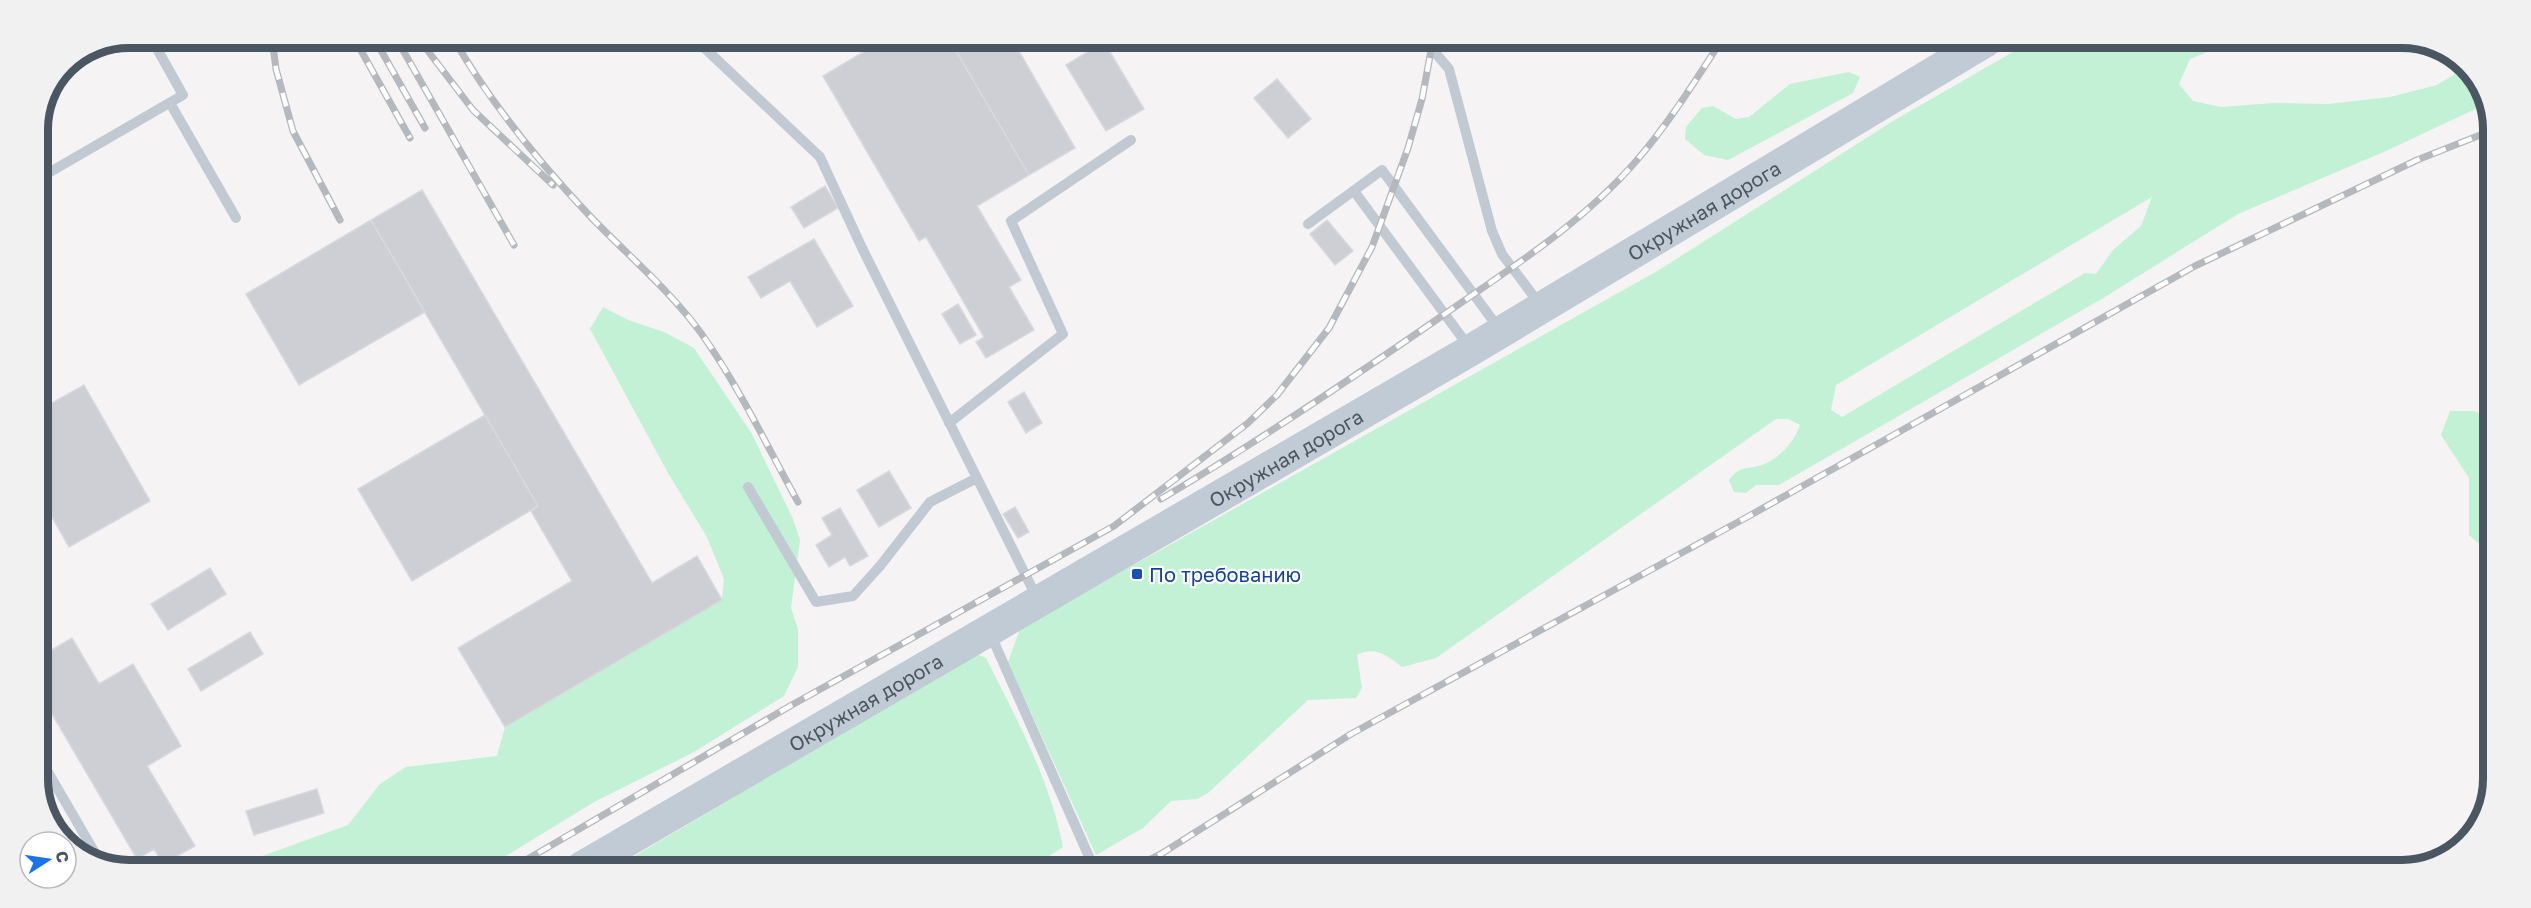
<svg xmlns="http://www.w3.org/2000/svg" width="2531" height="908" viewBox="0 0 2531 908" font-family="'Golos Text',sans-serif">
<rect width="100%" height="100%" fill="#f5f3f3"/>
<path fill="#c3f1d5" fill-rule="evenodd" d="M2032 41 2232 42 2190 59 2179 84 2193 101 2221 107 2274 103 2328 104 2390 97 2437 85 2466 67 2474 73 2486 104 2386 151 2238 214 2105 297 1779 485H1756L1746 493 1734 492 1729 480C1741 465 1745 470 1762 465 1779 459 1795 441 1800 425L1788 419H1776L1436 658 1402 667C1386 655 1376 646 1357 655L1362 688 1356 698 1308 700 1208 793 1197 799 1171 801 1143 828 1096 855 1008 662 1020 629 1659 270 1893 121ZM2152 197 2141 226 2113 250 2096 274 2085 273 1842 417 1831 410 1836 385Z
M1849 72 1860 77 1853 93 1728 160 1704 155 1685 139 1686 127 1702 108 1713 106 1736 119 1749 117 1790 84Z
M603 307 628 320 664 332 694 348 752 434 793 519 800 540 791 608 798 629V667L784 696 694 752 594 802 488 867 235 866 348 825 380 784 406 767 497 756 505 727 722 600 724 579 707 537 668 473 590 329Z
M2450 411H2474L2487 416 2491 429 2490 548 2478 543 2469 535V478L2441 435Z
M979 655 986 658C1016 718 1050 779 1063 847L1031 868 616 867 966 660Z"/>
<path fill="#cdcfd5" stroke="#d7d9de" stroke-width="1.5" d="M885 39H949L1029 175 977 206 1021 280 1009 287 1034 330 986 358 976 342 984 337 926 237 919 241 823 76Z
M949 39H1012L1075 148 1029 175Z
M1104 42 1144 109 1106 131 1066 65Z
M1277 79 1311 119 1288 138 1254 98Z
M825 186 838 208 804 228 791 207Z
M422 190 652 583 697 556 722 600 505 727 458 648 572 581 531 511 538 506 371 220Z
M371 220 425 312 299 385 246 294Z
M1327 220 1353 251 1335 265 1310 234Z
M814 239 853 306 817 327 790 281 761 298 748 277Z
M958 304 976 335 960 344 942 314Z
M84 385 150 501 69 547 38 492V411Z
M1024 392 1042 423 1026 433 1008 402Z
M485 415 538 506 412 581 358 489Z
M889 471 911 508 879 527 857 490Z
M1015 507 1029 532 1018 538 1003 514Z
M840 508 868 556 850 566 845 557 829 567 816 545 832 535 822 518Z
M210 568 226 594 168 630 151 604Z
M250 632 263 654 201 691 188 669Z
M72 638 99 684 133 664 181 746 147 766 195 846 163 864 154 849 137 859 38 690V658Z
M317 789 324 813 254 835 246 811Z
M1505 859 1510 869H1488Z"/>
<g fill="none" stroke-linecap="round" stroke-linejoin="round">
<path stroke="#c1cad2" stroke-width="10" d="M695 39 820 157 863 250 1038 600
M1419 40 1432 49 1449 69 1492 231 1502 254 1541 306
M170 103 236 218
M38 179 183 95 151 38
M1354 191 1469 347
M1308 224 1382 170 1500 330
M949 423 1063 334 1011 221 1131 140
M748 487 816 602 853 596 880 566 930 502 977 478
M990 633 1094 868
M38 755 102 865"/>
<path stroke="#c1cbd6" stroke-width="32" id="s1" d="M582 867 1471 350 1986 41"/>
<g stroke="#b5b8bd" stroke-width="7">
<path id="rail" d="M272 38 276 69 293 131 340 220
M354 38 410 138
M374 38 425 128
M396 38 514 245
M418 38 473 110 553 185
M453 38C490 102 537 160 588 214 626 254 668 288 701 333 738 385 767 446 798 502
M1161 499C1256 443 1348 381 1439 318 1508 270 1582 224 1637 160 1669 123 1695 81 1721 41
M514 867 790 706 1114 526 1248 423 1277 395 1329 328 1372 247 1408 148 1422 99 1433 40
M1133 868 1161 854 1351 734 1749 516 2195 266 2417 160 2493 130"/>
</g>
<use href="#rail" stroke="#fff" stroke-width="4.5" stroke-dasharray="14" stroke-linecap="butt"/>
</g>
<rect fill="#1a4fb4" stroke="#fff" stroke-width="2" x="1131" y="568" width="12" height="12" rx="3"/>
<g text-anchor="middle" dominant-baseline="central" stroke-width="4.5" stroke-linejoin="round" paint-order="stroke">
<g font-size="20" fill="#4a5661" stroke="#fff">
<text stroke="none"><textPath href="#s1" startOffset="1300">Окружная дорога</textPath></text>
<text stroke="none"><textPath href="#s1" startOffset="814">Окружная дорога</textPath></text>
<text stroke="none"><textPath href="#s1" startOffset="328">Окружная дорога</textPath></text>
</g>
<g font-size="20" fill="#164399" stroke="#fff" text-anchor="start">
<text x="1149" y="574">По требованию</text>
</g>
</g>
<path d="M0 0H2531V908H0ZM129 48H2402A81 81 0 0 1 2483 129V779A81 81 0 0 1 2402 860H129A81 81 0 0 1 48 779V129A81 81 0 0 1 129 48Z" fill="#f1f1f2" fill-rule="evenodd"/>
<path fill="none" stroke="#4a5661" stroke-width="8" d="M129 48H2402A81 81 0 0 1 2483 129V779A81 81 0 0 1 2402 860H129A81 81 0 0 1 48 779V129A81 81 0 0 1 129 48Z"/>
<g transform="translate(48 860) rotate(78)"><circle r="28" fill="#ffffff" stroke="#b7bbc0" stroke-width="1.5"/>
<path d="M0-4.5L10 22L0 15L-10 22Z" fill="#1a73e8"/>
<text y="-9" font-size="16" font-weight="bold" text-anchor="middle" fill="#4a5661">С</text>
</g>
</svg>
